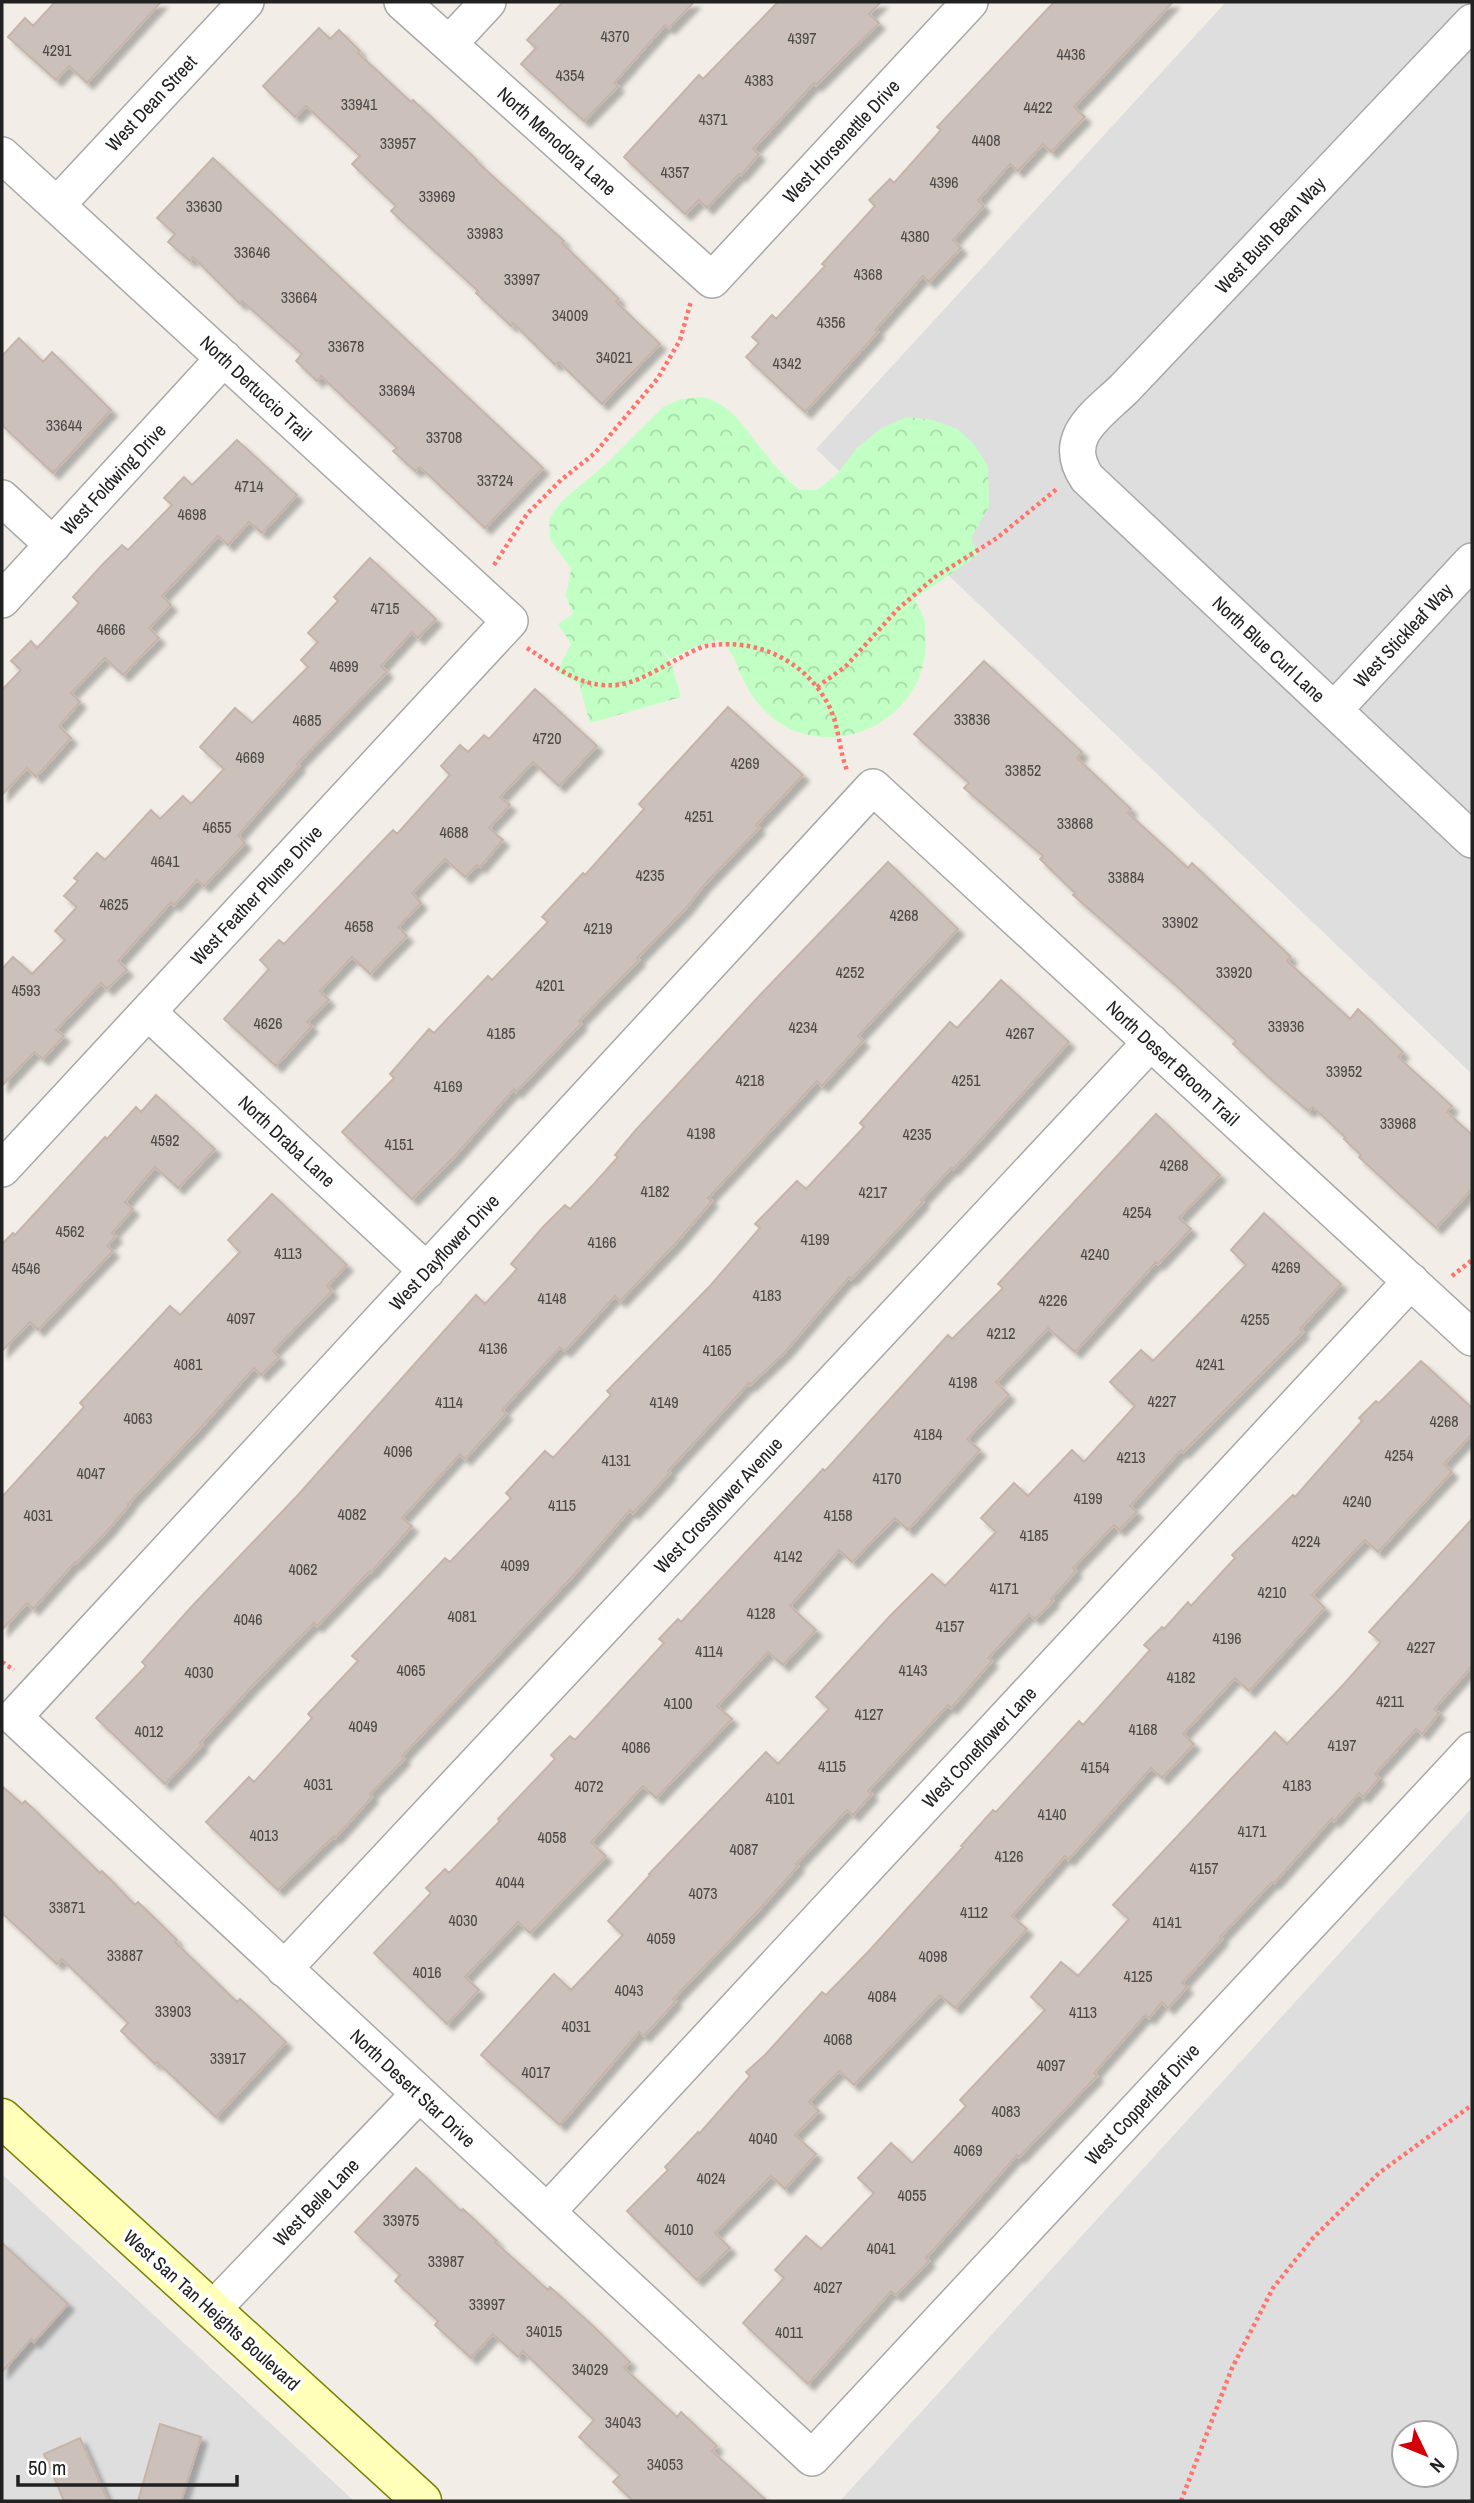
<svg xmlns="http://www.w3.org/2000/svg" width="1474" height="2503" viewBox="0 0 1474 2503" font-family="'Archivo Narrow',sans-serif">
<defs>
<pattern id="park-crowns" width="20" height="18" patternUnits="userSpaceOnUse" patternTransform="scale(1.75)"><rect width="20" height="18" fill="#c2ffc4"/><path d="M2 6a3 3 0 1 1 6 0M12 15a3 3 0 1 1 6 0" fill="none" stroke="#a6daa8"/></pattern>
<filter id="shadow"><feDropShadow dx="6" dy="6" stdDeviation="2" flood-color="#0004"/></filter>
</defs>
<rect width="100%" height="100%" fill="#f2eee7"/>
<path fill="#dfdede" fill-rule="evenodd" d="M1226 2H1472V1074L816 449Z
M1472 1808V2501H840ZM1404 2433H1446V2475H1404Z
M2 2174 354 2501H2Z"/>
<path fill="url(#park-crowns)" d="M704 397C735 407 745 430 765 453 775 467 787 479 799 490H817L837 474 857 448 880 429 906 417 933 420 957 429 973 443 988 466 989 506 971 538 978 555 914 599C917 605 922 611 924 618 926 624 925 633 926 639 928 709 855 757 790 729 769 719 753 701 743 679 735 663 734 649 718 640L695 647 670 659 657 642 672 665 681 697 590 723 579 684 557 672 571 644 558 624 573 614 566 596 571 569 550 539 549 518 563 500 607 463 663 407 681 399Z"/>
<path fill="#cbc0ba" stroke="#c6b4a8" stroke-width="2" filter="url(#shadow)" d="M55 2H161L87 83 69 66 56 80 8 37 25 18 33 26Z
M563 2H694L669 28 665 25 614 83 618 86 584 121 521 64 536 48 527 40Z
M778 2H881L869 14 879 23 816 85 814 83 753 149 759 154 741 175 739 174 707 208 699 200 685 214 624 157 699 75 703 79Z
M1054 2H1173L1074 107 1085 117 1051 152 1043 144 1018 171 1010 164 978 200 984 206 953 240 961 248 929 282 923 276 875 330 878 332 805 412 746 357 759 343 752 337 772 315 776 319 825 266 822 264 875 206 869 200 890 179 894 183 941 130 937 127Z
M319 28 330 39 339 30 360 51 358 53 411 102 413 100 477 160 476 161 564 241 562 243 619 299 616 302 660 344 602 404 559 362 555 365 513 323 511 326 476 293 478 291 391 211 396 206 352 164 360 156 306 106 295 117 263 86Z
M213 158 543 468 485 528 420 467 415 471 393 451 397 448 321 376 317 381 296 361 302 354 242 301 240 304 193 257 190 261 168 242 175 234 157 218Z
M19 338 43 362 52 352 111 410 53 473 2 425V356Z
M237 440 297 495 262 533 249 522 228 545 218 536 162 596 171 605 149 628 159 638 123 675 105 658 71 693 80 702 59 726 71 738 36 777 27 768 2 795V690L21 670 11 661 31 641 37 648 79 603 73 597 102 565 122 545 128 550 172 505 164 498 184 477 192 485Z
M370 558 436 619 418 638 412 632 381 666 387 672 297 764 299 766 238 835 245 843 204 886 197 880 174 905 171 902 118 961 127 970 107 989 101 983 56 1030 64 1036 43 1059 34 1052 2 1086V969L13 957 32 974 65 940 55 931 77 907 64 896 78 881 74 878 97 853 105 860 151 810 160 819 183 796 191 804 224 769 200 747 235 708 252 723 308 667 301 660 318 642 308 633 338 601 334 597Z
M984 661 1082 752 1077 758 1131 809 1128 813 1188 868 1192 863 1291 957 1287 961 1350 1019 1358 1009 1403 1052 1398 1057 1452 1106 1447 1112 1472 1135V1189L1436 1228 1359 1157 1361 1155 1344 1139 1346 1138 1313 1107 1308 1111 1273 1081 1233 1044 1236 1041 1170 980 1073 895 1075 893 1040 859 1043 856 964 788 969 783 914 734Z
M535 689 597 746 559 786 533 762 500 797 510 805 489 828 503 840 480 867 477 865 465 877 445 859 412 893 421 903 398 927 407 936 370 974 352 957 320 991 329 1000 307 1022 312 1026 276 1066 224 1019 269 969 260 960 279 940 284 944 393 830 397 834 450 775 441 766 460 745 468 752 484 735 489 739Z
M728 707 803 775 756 825 759 828 705 884 686 908 637 958 639 960 579 1021 581 1024 516 1092 514 1089 455 1156 412 1199 342 1132 394 1078 390 1074 429 1029 434 1033 488 976 492 980 548 922 542 917 583 873 585 875 644 809 639 804Z
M888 862 958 929 858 1036 863 1041 822 1086 817 1081 708 1198 712 1201 676 1243 620 1301 615 1296 565 1351 560 1347 502 1410 506 1414 465 1459 460 1454 402 1518 412 1526 371 1572 370 1571 317 1626 314 1623 251 1687 200 1743 202 1745 165 1784 96 1718 146 1666 142 1662 194 1604 298 1495 476 1295 485 1304 517 1269 511 1264 543 1227 565 1205 570 1209 593 1185 618 1157 615 1155 634 1132 760 995Z
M1001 980 1069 1042 983 1137 953 1169 951 1168 921 1200 923 1202 874 1255 851 1279 849 1277 785 1352 750 1385 749 1383 668 1471 670 1473 633 1513 630 1510 572 1577 402 1756 404 1759 370 1794 372 1797 335 1838 334 1836 278 1890 206 1822 249 1777 254 1782 312 1718 308 1714 358 1661 352 1656 445 1558 450 1562 511 1498 506 1493 545 1451 553 1458 611 1395 607 1391 710 1286 760 1228 755 1224 797 1181 806 1189 864 1127 860 1123 950 1022 957 1028Z
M156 1095 215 1149 178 1188 155 1167 125 1202 133 1209 112 1233 116 1236 107 1246 113 1251 38 1330 30 1322 2 1351V1244L13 1233 15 1235 105 1137 107 1139 136 1107 141 1112Z
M1156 1114 1220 1175 1179 1218 1191 1229 1158 1264 1156 1262 1075 1352 1048 1328 996 1382 1009 1395 967 1439 980 1450 908 1530 895 1518 852 1562 839 1550 790 1606 816 1630 783 1665 768 1652 717 1706 732 1719 656 1798 643 1786 591 1842 606 1856 530 1933 518 1922 465 1977 479 1990 447 2024 374 1953 431 1893 426 1888 445 1869 449 1873 500 1821 498 1819 555 1759 551 1755 570 1736 575 1740 664 1643 659 1639 678 1619 681 1622 823 1469 825 1471 948 1335 952 1339 1003 1288 998 1284Z
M272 1194 347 1265 327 1286 332 1291 273 1351 279 1357 261 1375 254 1368 197 1432 128 1504 129 1505 108 1530 76 1563 75 1562 33 1609 27 1603 2 1630V1497L84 1407 80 1403 170 1306 180 1315 240 1252 228 1240Z
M1264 1213 1341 1284 1300 1329 1303 1332 1183 1452 1181 1450 1130 1506 1137 1512 1119 1530 1114 1525 1073 1568 1076 1571 1051 1599 1053 1601 1035 1619 1029 1614 988 1658 992 1661 951 1708 948 1705 868 1791 872 1794 853 1815 847 1810 796 1864 798 1866 758 1911 673 1999 676 2001 644 2036 639 2032 560 2125 481 2055 554 1974 571 1990 623 1935 608 1921 650 1875 649 1874 766 1752 778 1764 829 1709 816 1697 890 1616 932 1574 945 1586 996 1532 981 1518 1014 1483 1028 1496 1072 1450 1084 1462 1135 1406 1110 1382 1141 1350 1153 1361 1246 1265 1231 1250Z
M1421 1361 1472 1408V1434L1444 1464 1452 1472 1378 1552 1365 1540 1312 1595 1325 1608 1249 1691 1235 1678 1183 1734 1194 1744 1162 1778 1151 1768 1068 1860 1065 1856 1012 1916 1027 1929 955 2008 940 1995 854 2085 839 2071 809 2102 819 2111 795 2135 816 2154 785 2189 771 2176 715 2233 730 2248 697 2280 627 2211 668 2170 665 2167 698 2132 699 2134 750 2076 746 2072 765 2055 822 1992 826 1995 868 1952 963 1847 961 1846 993 1810 996 1812 1079 1721 1083 1725 1150 1650 1144 1645 1162 1627 1164 1629 1188 1602 1191 1606 1235 1558 1232 1555 1293 1495 1295 1497 1362 1421 1359 1418 1376 1401 1379 1403Z
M1472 1519V1666L1434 1709 1439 1713 1422 1734 1416 1729 1375 1774 1379 1778 1363 1797 1359 1793 1334 1821 1332 1818 1274 1883 1272 1882 1220 1937 1222 1939 1182 1983 1187 1987 1168 2008 1162 2002 1149 2018 1145 2015 1094 2073 1097 2076 1019 2157 1017 2155 926 2258 929 2261 896 2295 891 2291 808 2384 743 2323 784 2278 775 2270 806 2236 821 2249 874 2193 858 2178 891 2143 912 2163 966 2106 960 2100 1045 2010 1031 1997 1061 1962 1078 1976 1129 1919 1113 1905 1275 1732 1287 1744 1344 1684 1381 1642 1369 1632Z
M2 1786 22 1804 25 1801 100 1873 102 1871 135 1905 138 1902 177 1940 175 1942 237 2002 240 1999 286 2042 216 2117 157 2062 155 2064 121 2031 128 2023 62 1959 57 1964 2 1913Z
M416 2168 461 2211 463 2209 497 2241 495 2242 548 2290 550 2287 592 2325 630 2362 624 2368 677 2417 681 2412 717 2446 712 2451 767 2501H633L613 2482 620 2475 579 2437 594 2420 523 2351 518 2357 493 2334 471 2358 435 2325 438 2321 395 2281 400 2275 355 2232Z
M2 2243 68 2304 34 2342 31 2339 2 2372Z
M160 2424 201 2437 181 2501H138Z
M80 2438 108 2501H64L44 2454Z"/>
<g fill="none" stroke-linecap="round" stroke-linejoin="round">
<g stroke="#a8a8a8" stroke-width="38">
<path id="street" d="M402 2 712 280 970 2
M1472 22 1124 389C1097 415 1060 437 1087 478L1472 840
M449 44 488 2
M2 155 510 621 2 1169
M57 205 246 2
M2 498 53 545
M2 600 224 358
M1334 710 1472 561
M148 1012 427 1271
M1472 1338 873 787 14 1717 812 2458 1472 1750
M284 1969 1151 1042
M547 2212 1411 1281
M212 2310 419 2094"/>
</g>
<g stroke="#788100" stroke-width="41">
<path id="secondary" d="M2 2118 422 2501"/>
</g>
<path stroke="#ff746c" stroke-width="4.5" stroke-dasharray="3.5 3.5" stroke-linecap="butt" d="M494 565 527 514 561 480 595 453 658 378 680 340 691 301
M527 648C551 663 573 683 603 685 633 688 656 669 682 657 689 653 698 648 706 646 757 637 807 661 830 708 839 727 839 750 847 770
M817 687 845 667 898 609 935 577 997 538 1058 488
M1452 1276 1472 1260
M2 1662 14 1670
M1181 2501 1232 2368 1273 2288 1313 2238 1379 2173 1472 2105"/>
<use href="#street" stroke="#fff" stroke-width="35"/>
<use href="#secondary" stroke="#ffffb9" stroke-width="38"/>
</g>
<g text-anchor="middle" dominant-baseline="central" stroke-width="7" stroke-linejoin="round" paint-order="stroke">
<g font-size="16" fill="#4c4947">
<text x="615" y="36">4370</text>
<text x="802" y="38">4397</text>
<text x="57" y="50">4291</text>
<text x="1071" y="54">4436</text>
<text x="570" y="75">4354</text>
<text x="759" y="80">4383</text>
<text x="359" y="104">33941</text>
<text x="1038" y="107">4422</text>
<text x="713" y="119">4371</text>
<text x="986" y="140">4408</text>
<text x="398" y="143">33957</text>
<text x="675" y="172">4357</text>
<text x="944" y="182">4396</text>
<text x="437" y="196">33969</text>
<text x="204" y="206">33630</text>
<text x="485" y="233">33983</text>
<text x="915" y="236">4380</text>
<text x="252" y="252">33646</text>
<text x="868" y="274">4368</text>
<text x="522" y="279">33997</text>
<text x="299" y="297">33664</text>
<text x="570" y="315">34009</text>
<text x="831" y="322">4356</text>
<text x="346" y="346">33678</text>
<text x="614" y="357">34021</text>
<text x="787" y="363">4342</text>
<text x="397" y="390">33694</text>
<text x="64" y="425">33644</text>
<text x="444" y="437">33708</text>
<text x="495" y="480">33724</text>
<text x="249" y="486">4714</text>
<text x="192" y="514">4698</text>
<text x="385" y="608">4715</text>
<text x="111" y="629">4666</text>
<text x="344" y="666">4699</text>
<text x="972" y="719">33836</text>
<text x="307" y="720">4685</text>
<text x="547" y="738">4720</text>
<text x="250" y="757">4669</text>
<text x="745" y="763">4269</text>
<text x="1023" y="770">33852</text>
<text x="699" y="816">4251</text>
<text x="1075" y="823">33868</text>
<text x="217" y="827">4655</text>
<text x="454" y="832">4688</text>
<text x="165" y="861">4641</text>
<text x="650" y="875">4235</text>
<text x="1126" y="877">33884</text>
<text x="114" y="904">4625</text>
<text x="904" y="915">4268</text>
<text x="1180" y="922">33902</text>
<text x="359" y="926">4658</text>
<text x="598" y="928">4219</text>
<text x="850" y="972">4252</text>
<text x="1234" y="972">33920</text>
<text x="550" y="985">4201</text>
<text x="26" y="990">4593</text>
<text x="268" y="1023">4626</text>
<text x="1286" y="1026">33936</text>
<text x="803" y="1027">4234</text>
<text x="501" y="1033">4185</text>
<text x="1020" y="1033">4267</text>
<text x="1344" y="1071">33952</text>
<text x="750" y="1080">4218</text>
<text x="966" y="1080">4251</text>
<text x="448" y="1086">4169</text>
<text x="1398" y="1123">33968</text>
<text x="701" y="1133">4198</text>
<text x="917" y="1134">4235</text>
<text x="165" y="1140">4592</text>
<text x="399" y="1144">4151</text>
<text x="1174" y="1165">4268</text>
<text x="655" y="1191">4182</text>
<text x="873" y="1192">4217</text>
<text x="1137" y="1212">4254</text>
<text x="70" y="1231">4562</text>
<text x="815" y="1239">4199</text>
<text x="602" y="1242">4166</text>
<text x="288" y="1253">4113</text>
<text x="1095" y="1254">4240</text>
<text x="1286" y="1267">4269</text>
<text x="26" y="1268">4546</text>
<text x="767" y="1295">4183</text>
<text x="552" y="1298">4148</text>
<text x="1053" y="1300">4226</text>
<text x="241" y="1318">4097</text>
<text x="1255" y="1319">4255</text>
<text x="1001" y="1333">4212</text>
<text x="493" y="1348">4136</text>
<text x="717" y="1350">4165</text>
<text x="188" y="1364">4081</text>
<text x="1210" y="1364">4241</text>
<text x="963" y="1382">4198</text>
<text x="1162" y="1401">4227</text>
<text x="449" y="1402">4114</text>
<text x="664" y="1402">4149</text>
<text x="138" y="1418">4063</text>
<text x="1444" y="1421">4268</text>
<text x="928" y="1434">4184</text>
<text x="398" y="1451">4096</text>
<text x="1399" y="1455">4254</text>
<text x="1131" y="1457">4213</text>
<text x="616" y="1460">4131</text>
<text x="91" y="1473">4047</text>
<text x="887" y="1478">4170</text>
<text x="1088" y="1498">4199</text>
<text x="1357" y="1501">4240</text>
<text x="562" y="1505">4115</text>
<text x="352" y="1514">4082</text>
<text x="38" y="1515">4031</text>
<text x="838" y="1515">4158</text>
<text x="1034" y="1535">4185</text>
<text x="1306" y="1541">4224</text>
<text x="788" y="1556">4142</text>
<text x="515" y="1565">4099</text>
<text x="303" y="1569">4062</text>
<text x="1004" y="1588">4171</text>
<text x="1272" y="1592">4210</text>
<text x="761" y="1613">4128</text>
<text x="462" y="1616">4081</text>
<text x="248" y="1619">4046</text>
<text x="950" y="1626">4157</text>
<text x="1227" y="1638">4196</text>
<text x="1421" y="1647">4227</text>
<text x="709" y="1651">4114</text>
<text x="411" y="1670">4065</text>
<text x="913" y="1670">4143</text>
<text x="199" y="1672">4030</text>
<text x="1181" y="1677">4182</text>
<text x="1390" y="1701">4211</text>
<text x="678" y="1703">4100</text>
<text x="869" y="1714">4127</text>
<text x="363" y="1726">4049</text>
<text x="1143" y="1729">4168</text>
<text x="149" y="1731">4012</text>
<text x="1342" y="1745">4197</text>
<text x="636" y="1747">4086</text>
<text x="832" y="1766">4115</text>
<text x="1095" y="1767">4154</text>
<text x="318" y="1784">4031</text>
<text x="1297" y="1785">4183</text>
<text x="589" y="1786">4072</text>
<text x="780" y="1798">4101</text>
<text x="1052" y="1814">4140</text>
<text x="1252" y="1831">4171</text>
<text x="264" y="1835">4013</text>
<text x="552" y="1837">4058</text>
<text x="744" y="1849">4087</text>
<text x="1009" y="1856">4126</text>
<text x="1204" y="1868">4157</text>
<text x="510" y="1882">4044</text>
<text x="703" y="1893">4073</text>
<text x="67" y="1907">33871</text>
<text x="974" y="1912">4112</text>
<text x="463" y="1920">4030</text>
<text x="1167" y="1922">4141</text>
<text x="661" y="1938">4059</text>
<text x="125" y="1955">33887</text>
<text x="933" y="1956">4098</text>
<text x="427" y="1972">4016</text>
<text x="1138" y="1976">4125</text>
<text x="629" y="1990">4043</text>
<text x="882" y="1996">4084</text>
<text x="173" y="2011">33903</text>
<text x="1083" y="2012">4113</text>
<text x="576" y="2026">4031</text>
<text x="838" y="2039">4068</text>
<text x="228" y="2058">33917</text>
<text x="1051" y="2065">4097</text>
<text x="536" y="2072">4017</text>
<text x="1006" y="2111">4083</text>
<text x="763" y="2138">4040</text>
<text x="968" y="2150">4069</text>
<text x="711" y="2178">4024</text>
<text x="912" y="2195">4055</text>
<text x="401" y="2220">33975</text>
<text x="679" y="2229">4010</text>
<text x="881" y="2248">4041</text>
<text x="446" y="2261">33987</text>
<text x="828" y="2287">4027</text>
<text x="487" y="2304">33997</text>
<text x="544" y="2331">34015</text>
<text x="789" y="2332">4011</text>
<text x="590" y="2369">34029</text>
<text x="623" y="2422">34043</text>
<text x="665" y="2464">34053</text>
</g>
<g font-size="19" fill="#212121" stroke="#fff">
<text transform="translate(151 103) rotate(-47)">West Dean Street</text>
<text transform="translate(557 141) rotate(42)">North Menodora Lane</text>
<text transform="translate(841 141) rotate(-47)">West Horsenettle Drive</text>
<text transform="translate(1270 235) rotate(-47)">West Bush Bean Way</text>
<text transform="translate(256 388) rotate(43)">North Dertuccio Trail</text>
<text transform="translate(113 479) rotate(-47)">West Foldwing Drive</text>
<text transform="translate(1403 635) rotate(-47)">West Stickleaf Way</text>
<text transform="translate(1269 649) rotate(43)">North Blue Curl Lane</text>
<text transform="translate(256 895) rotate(-47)">West Feather Plume Drive</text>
<text transform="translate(1173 1063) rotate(43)">North Desert Broom Trail</text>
<text transform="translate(287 1141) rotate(43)">North Draba Lane</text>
<text transform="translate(444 1252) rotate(-47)">West Dayflower Drive</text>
<text transform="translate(718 1505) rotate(-47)">West Crossflower Avenue</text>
<text transform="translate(979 1747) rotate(-47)">West Coneflower Lane</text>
<text transform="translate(413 2088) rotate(43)">North Desert Star Drive</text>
<text transform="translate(1142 2104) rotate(-47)">West Copperleaf Drive</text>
<text transform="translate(316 2202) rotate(-46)">West Belle Lane</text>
<text transform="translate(212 2310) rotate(42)">West San Tan Heights Boulevard</text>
</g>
</g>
<rect width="1474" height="2503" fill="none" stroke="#212121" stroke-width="7"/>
<g transform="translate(1425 2454) rotate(133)"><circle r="33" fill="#ffffff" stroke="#a6a6a6" stroke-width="2"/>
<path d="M0-5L12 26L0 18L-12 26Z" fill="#d30009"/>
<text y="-10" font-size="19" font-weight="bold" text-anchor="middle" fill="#212121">N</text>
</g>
<path d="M18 2475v10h219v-10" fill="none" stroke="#212121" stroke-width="3.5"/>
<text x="28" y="2475" font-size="21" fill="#212121" stroke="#ffffff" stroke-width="5" paint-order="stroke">50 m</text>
</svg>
